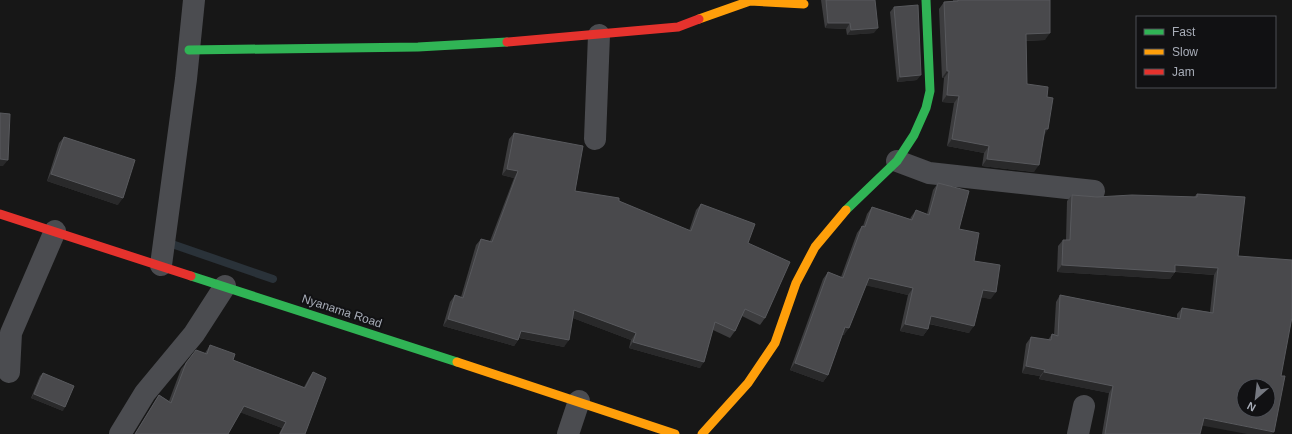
<svg xmlns="http://www.w3.org/2000/svg" width="1292" height="434" viewBox="0 0 1292 434" font-family="Arial,sans-serif">
<rect width="100%" height="100%" fill="#171717"/>
<g fill="none" stroke-linecap="round" stroke-linejoin="round">
<path stroke="#2a3239" stroke-width="8" d="M169 243 273 279"/>
<path stroke="#4b4c50" stroke-width="22" d="M595 139 599 35
M897 161 929 173 1094 191
M161 265 186 79 194 0
M9 372 11 333 55 231
M120 434 145 393 194 334 225 286
M568 434 579 401
M1078 434 1084 406"/>
<path stroke="#30b455" stroke-width="9" d="M189 50 418 47 507 42
M846 210 897 161 914 135 926 108 930 91 926 0
M191 276 457 362"/>
<path stroke="#ff9f0a" stroke-width="9" d="M699 19 750 1 804 4
M457 362 675 434
M702 434 748 383 775 343 796 283 815 247 846 210"/>
<path stroke="#e5322d" stroke-width="9" d="M507 42 678 27 699 19
M0 214 191 276"/>
</g>
<path fill="#3d3d3f" d="M821 0H875L874 33 847 35 846 29 825 28Z
M953 0H1050L1045 40 1026 41 1027 84 1047 97 1044 136 1034 172 982 166 984 153 947 146 954 103 942 102 944 78H942L939 9 944 2 953 1Z
M894 7 917 80 897 82 890 12Z
M514 133 575 191 619 201 689 231 696 210 701 204 748 243 765 318 760 325 742 316 735 331 730 338 713 330 700 368 629 348 631 340 573 318 564 347 519 338 518 340 514 346 443 326 450 302 455 295 461 297 476 245 481 239 490 241 514 178 502 175 509 139Z
M64 137 118 205 47 181 59 143Z
M938 183 991 299 981 297 969 333 929 324 928 329 923 336 900 331 908 295 866 285 844 335H842L828 375 823 382 790 370 823 279 828 272 841 277 857 233 862 226H863L867 214 872 207 910 219 911 217 916 210 927 214 933 190Z
M1197 194 1245 197 1200 434H1102L1109 393 1039 379 1040 376 1022 373 1026 344 1031 337 1048 340 1052 334 1054 335 1056 302 1060 295 1177 318V314L1182 308 1210 312 1214 275 1175 272 1170 279 1057 272 1058 246 1063 240H1066L1067 201 1072 195 1097 197H1194Z
M210 345 233 360 304 387 309 378 313 372 305 434H279L282 428 240 412 228 434H135L159 395 169 401 181 369 186 363 205 353Z
M43 373 63 411 31 398 40 376Z"/>
<path fill="#29292a" d="M828 23H850L846 29 825 28Z
M878 28 874 33 847 35 851 30Z
M1050 33 1045 40 1021 41 1026 34Z
M947 71H949L944 78H942Z
M921 75 917 80 897 82 900 77Z
M947 95 959 96 954 103 942 102Z
M1045 129H1048L1044 136Z
M952 139 989 146 984 153 947 146Z
M0 159 8 160 3 166H0Z
M987 159 1039 165 1034 172 982 166Z
M507 169 518 171 514 178 502 175Z
M51 174 123 198 118 205 47 181Z
M1062 265 1175 272 1170 279 1057 272Z
M1175 265 1218 268 1214 275 1170 271Z
M869 278 913 288 908 295 864 285Z
M983 290 996 292 991 299 978 297Z
M574 310 636 333 631 340 570 317Z
M931 316 974 326 969 333 926 323Z
M448 319 518 340 514 346 443 326Z
M905 324 928 329 923 336 900 331Z
M845 327 849 328 844 335 840 334Z
M521 331 569 340 564 347 516 337Z
M633 342 704 362 700 368 629 348Z
M795 363 828 375 823 382 790 370Z
M1026 366 1045 370 1040 376 1022 373Z
M1044 372 1113 386 1109 393 1039 379Z
M34 394 65 407 63 411 31 398Z
M244 406 286 422 282 428 239 412Z
M1204 418 1274 432 1272 434H1247L1199 425Z"/>
<path fill="#49494c" stroke="#58595d" fill-rule="evenodd" d="M826 0H875L878 28 851 30 850 23H828Z
M958 0H1050V33L1026 34 1027 84 1048 87 1047 97 1053 98 1048 129H1045L1039 165 987 159 989 146 952 139 959 96 947 95 949 71H947L944 2 958 1Z
M918 5 921 75 900 77 894 7Z
M0 113 10 114 8 160 0 159Z
M514 133 583 146 575 191 619 198V201L691 231 701 204 755 224 748 243 790 262 765 318 745 309 735 331 715 322 704 362 633 342 636 333 574 310 569 340 521 331 518 340 448 319 455 295 463 298 481 239 492 242 518 171 507 169Z
M64 137 135 160 123 198 51 174Z
M938 183 969 191 959 229 979 233 974 261 1000 265 996 292 983 290 974 326 931 316 928 329 905 324 913 288 869 278 849 328 845 327 828 375 795 363 828 272 843 278 862 226 865 227 872 207 912 220 916 210 929 215Z
M1197 194 1245 197 1238 256 1292 260V317L1281 376H1285L1274 432 1204 418 1200 434H1105L1113 386 1044 372 1045 370 1026 366 1031 337 1051 340 1052 334 1058 336 1060 295 1180 319 1182 308 1213 313 1218 268 1175 265V272L1062 265 1063 240H1070L1072 195 1097 197 1132 195 1197 197ZM1244 386H1268V410H1244Z
M210 345 235 354 233 360 305 388 313 372 326 378 305 434H280L286 422 244 406 228 434H135L159 395 171 403 186 363 196 350 207 354Z
M43 373 74 386 65 407 34 394Z"/>
<g text-anchor="middle" dominant-baseline="central" stroke-width="4" stroke-linejoin="round" paint-order="stroke">
<g font-size="12" fill="#a8adb8" stroke="#111113">
<text transform="translate(342 311) rotate(18)">Nyanama Road</text>
</g>
</g>
<rect x="1136" y="16" width="140" height="72" fill="#111113" stroke="#4d4f55"/>
<rect x="1144" y="29" width="20" height="6" fill="#30b455" stroke="#4d4f55"/>
<text x="1172" y="36" font-size="12" fill="#a8adb8">Fast</text>
<rect x="1144" y="49" width="20" height="6" fill="#ff9f0a" stroke="#4d4f55"/>
<text x="1172" y="56" font-size="12" fill="#a8adb8">Slow</text>
<rect x="1144" y="69" width="20" height="6" fill="#e5322d" stroke="#4d4f55"/>
<text x="1172" y="76" font-size="12" fill="#a8adb8">Jam</text>
<g transform="translate(1256 398) rotate(208)"><circle r="19" fill="#111113" stroke="#4d4f55"/>
<path d="M0-3L7 15L0 10L-7 15Z" fill="#757880"/>
<text y="-6" font-size="11" font-weight="bold" text-anchor="middle" fill="#a8adb8">N</text>
</g>
</svg>
